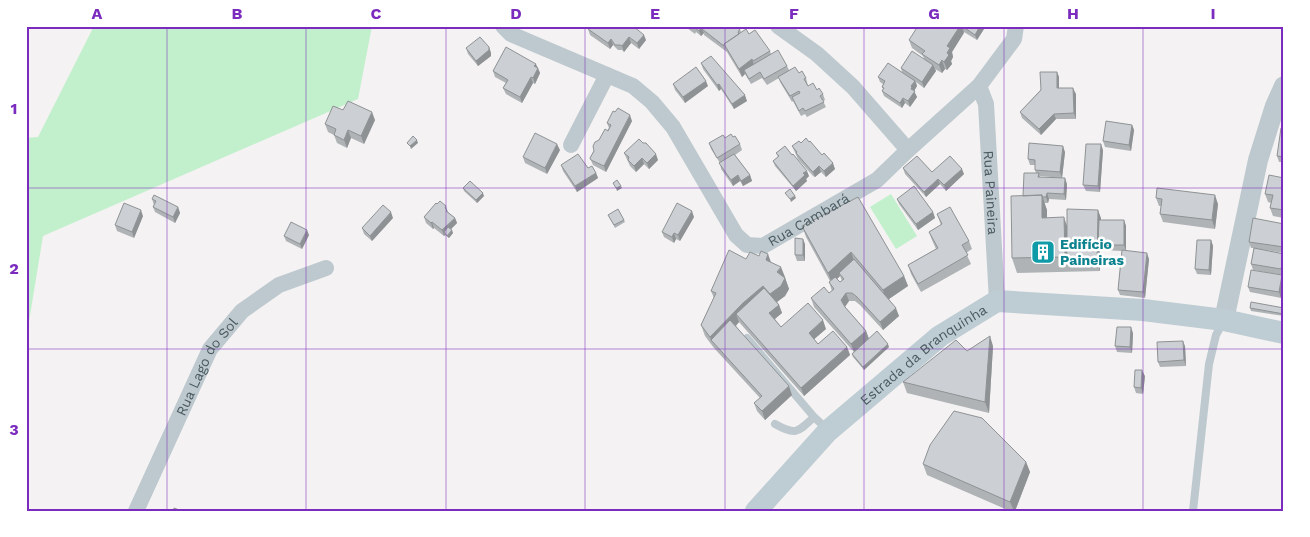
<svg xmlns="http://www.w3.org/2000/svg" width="1310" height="537" viewBox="0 0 1310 537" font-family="'Work Sans',sans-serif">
<rect width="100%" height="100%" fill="#f4f2f2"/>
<path fill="#c2f0cc" d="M94 26H372L358 99 43 236 26 340V138L38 137Z
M891 194 917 236 896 249 870 207Z"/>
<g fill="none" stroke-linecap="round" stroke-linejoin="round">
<path stroke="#bdc9ce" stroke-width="8" d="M747 338 814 417 827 429
M775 424C796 436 798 432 814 417
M1193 511 1209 364 1216 335 1222 324"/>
<g stroke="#bdc9ce" stroke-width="16">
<path id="s1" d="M503 26 511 34 633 86 652 102 673 127 736 235 747 245 763 246 877 180 908 150 979 86 1014 39 1016 26"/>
<path d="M778 26 817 54 853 87 908 150"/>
<path id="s2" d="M979 86 986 104 997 301"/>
<path d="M571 145 607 75"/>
<path id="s3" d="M136 511 210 349 242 311 279 285 326 268"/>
</g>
<path stroke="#bdc9ce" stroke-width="20" d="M1224 320 1258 160 1275 106 1284 86"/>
<path stroke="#beccd3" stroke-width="22" id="s4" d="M756 511 828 431 940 336 997 301 1143 310 1224 320 1284 333"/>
</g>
<path fill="#afb3b6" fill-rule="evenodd" d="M686 26H740L741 28 740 29 741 32 749 34 770 51 771 54 787 66 789 70 799 73 806 78 808 86 817 90 823 94 825 100 823 101 826 107 807 117 805 114 801 116 793 101 792 102 780 82 779 78 767 85 762 78 751 84 745 74 742 77 727 52 704 35V33L701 36 696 32 695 34 687 28Z
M941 26H983L984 29 977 40 964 32 952 52 953 57 951 61 952 64 947 70 945 69 942 73 935 69 936 71 924 88 916 82 917 86 914 91 917 97 910 107 905 103 902 108 884 96 882 91 883 89 882 87 883 84 880 82 878 77 902 72 901 68 924 59 923 56 912 48 909 40 938 28 939 29Z
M588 29 646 40 639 49 631 43 624 52 622 50H618L613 45 610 49 590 35Z
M489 47 491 53V56L478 66 468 54 466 48Z
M701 63 747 101 734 109 721 89 719 91 703 69Z
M537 67 538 68 540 73 535 84 533 83 522 103 506 94 503 88 506 83 495 77 493 71Z
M1057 72 1059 77V88L1076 94V119H1056L1041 135 1022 118 1020 112Z
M673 84 708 86 685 103 675 90Z
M343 110 375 120 364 144 351 138 347 148 337 143 334 135 328 132 325 124Z
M632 121 606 172 593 165 590 158 599 140 609 128 607 123Z
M1132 125 1134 130 1131 151 1105 147 1103 141Z
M1284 129V162H1279L1277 156Z
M733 137 740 144 742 150 735 155 750 175 752 181 743 186 740 181 733 186 721 169 720 163 711 149 709 143 725 138Z
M801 143 835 169 826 177 821 172 815 177 813 176 798 159 792 146Z
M560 150 547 174 525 163 523 157Z
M1103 150 1100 192 1086 191 1083 185Z
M1065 152 1062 178 1040 176V177L1067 184 1066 200 1049 199 1048 203H1044L1047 210V218L1067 225 1101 218V220H1124L1126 226V251L1149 259 1145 298 1120 295 1118 290 1122 251 1100 250V271L1017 273 1012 258 1023 196 1036 173 1035 170V165H1030L1028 159Z
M624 153 658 160 649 169 644 164 636 172 630 166Z
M776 153 809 176 806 179 807 181 796 191 775 166 773 161 778 157Z
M561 165 588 168 596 173 598 178 577 192 563 171Z
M903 168 932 172 964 174 946 191 940 184 926 197 905 174Z
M1284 178V218L1273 216 1270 208 1271 203 1268 202 1265 194Z
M463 188 484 196 477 203 464 191Z
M1156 198 1218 204 1215 229 1163 222 1160 214 1161 206H1159Z
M152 199 178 207 180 213 175 223 155 212 153 207 154 205Z
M897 199 933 212 935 218 918 230 899 204Z
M437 204 446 206 448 212 455 218 457 223 451 229 453 233 449 238 445 235 444 236 434 228 433 229 426 223 424 217Z
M937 214 969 241 972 249 966 253 971 264 921 292 911 274 908 265 936 249 932 240 929 232 941 225Z
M608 215 624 220 625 222 615 228Z
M143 216 134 238 117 231 115 225Z
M694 217 680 241 676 239 674 243 664 237 662 232Z
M393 218 372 241 364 234 362 228Z
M1284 224V253L1260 249 1284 254 1283 275 1253 270 1251 264 1254 248H1251L1249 242Z
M802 226 904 276 908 286 889 299 899 316 883 330 860 305 855 301H849L845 307 866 331 869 339 889 347 864 370 853 357 852 354 854 352 814 307 811 298 829 293 832 291 829 282 830 281 806 237ZM840 276 842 281 840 282 837 279Z
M309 235 302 249 286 241 284 236Z
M1211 240 1213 246 1211 275 1197 274 1195 269Z
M805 244V261H797L795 255Z
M771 262 785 277 789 289 785 296 777 302 779 305 782 313 775 319 781 327 826 329 814 339 818 344 847 347 850 355 804 396 739 322 736 326 792 395 765 420 757 411 754 403 760 398 714 348 705 336 701 325 714 298 711 291Z
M1282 275 1284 281 1281 298 1250 292 1248 287Z
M1250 308H1284V316L1251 311Z
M1133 333 1132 353 1117 352 1115 346Z
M993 346 989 413 907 393 903 382 967 351Z
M1185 346 1186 366 1160 367 1158 362Z
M1145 376 1143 394 1136 393 1134 387Z
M1026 462 1030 472 1015 511H1010L927 475 923 464Z"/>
<path fill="#8f9294" d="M702 26H708L702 29 704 33 701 36 699 31Z
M960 26H962L964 33 952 52 953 57 951 61 952 64 947 70 944 62 947 46Z
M980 26H983L984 29 977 40 975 35Z
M644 35 646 40 639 49 637 43Z
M629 37 631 43 624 52 622 46Z
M611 39 613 45 610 49 608 43Z
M489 47 491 53V56L478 66 476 61Z
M752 59 755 68 744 70 745 74 742 77 739 69Z
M942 60 945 69 942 73 939 65Z
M536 64 540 73 535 84 533 78 534 66Z
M933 65 936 71 924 88 922 82Z
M1057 72 1059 77V94L1057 88Z
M531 77 533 83 522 103 520 97Z
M706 81 708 86 685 103 683 97Z
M915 81 917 86 914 91 917 97 910 107 908 101 911 86Z
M719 84 721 89 719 91 717 85Z
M1073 88 1076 94V119L1074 113Z
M745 95 747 101 734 109 732 104Z
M903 98 905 103 902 108 900 103Z
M372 112 375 120 364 144 361 136Z
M1054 114 1056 119 1041 135 1039 129Z
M630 115 632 121 606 172 604 166Z
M1132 125 1134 130 1131 151 1129 145Z
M348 130 351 138 347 148 344 140Z
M417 140 418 143 411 149 410 146Z
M557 144 560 150 547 174 545 168Z
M1101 144 1103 150 1100 192 1098 186Z
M1063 146 1065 152 1062 178 1060 172Z
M656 154 658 160 649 169 647 163Z
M642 158 644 164 636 172 634 166Z
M833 163 835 169 826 177 824 171Z
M819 166 821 172 815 177 813 172Z
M962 169 964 174 946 191 944 185Z
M807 171 809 176 806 179 807 181 796 191 793 186 803 173Z
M596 173 598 178 577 192 575 186Z
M738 175 740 181 733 186 731 180Z
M750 175 752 181 743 186 741 181Z
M1065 178 1067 184 1066 200 1064 194Z
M938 179 940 184 926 197 924 192Z
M621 186 622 188 617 191 616 188Z
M483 193 484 196 477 203 476 200Z
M1047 193 1049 199 1048 203 1046 197Z
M1042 195 1047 210V232L1042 218Z
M1215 195 1218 204 1215 229 1212 220Z
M795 196 796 198 791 202 790 199Z
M178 207 180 213 175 223 173 217Z
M141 210 143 216 134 238 132 232Z
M1098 210 1101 218 1100 245H1098L1100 250V271L1097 263Z
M692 211 694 217 680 241 678 235Z
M391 212 393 218 372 241 370 236Z
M933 212 935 218 918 230 916 224Z
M1064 217 1069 232 1067 264 1065 257Z
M455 218 457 223 446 234 444 232 445 235 444 236 442 230Z
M1124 220 1126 226V251L1124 245Z
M432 222 434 228 433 229 431 223Z
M307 230 309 235 302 249 300 244Z
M452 230 453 233 449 238 447 236Z
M674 233 676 239 674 243 672 237Z
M803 239 805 244V261L803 255Z
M1211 240 1213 246 1211 275 1209 270Z
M851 252 855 263 839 273 840 276 832 284 828 273Z
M1147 253 1149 259 1145 298 1143 292Z
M768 254 772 265 766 260Z
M1284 256V273L1283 275 1281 269Z
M781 267 785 277 781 282 777 272Z
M1282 275 1284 281 1281 298 1279 292Z
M904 276 908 286 886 301 883 290Z
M785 278 789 289 785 296 774 304 770 294Z
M763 286 767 296 736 314 739 322 717 346 711 340 710 337 743 303Z
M846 293 849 301 844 308 841 300Z
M779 305 782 313 772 321 769 313Z
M896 308 899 316 883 330 880 322Z
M823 320 826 329 812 341 809 333Z
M1131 327 1133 333 1132 353 1130 347Z
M866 331 869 339 854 352 851 344Z
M990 336 993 346 989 413 985 402Z
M1183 341 1185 346 1186 366 1184 360Z
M888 344 889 347 864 370 863 367Z
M847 347 850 355 804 396 801 388Z
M1142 370 1145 376 1143 394 1141 388Z
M789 386 792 395 765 420 762 411Z
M1026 462 1030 472 1015 511H1014L1010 502Z"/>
<path fill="#ccd0d4" stroke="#8f9294" d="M590 26H628L631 28 633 26 644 35 637 43 629 37 622 46 620 45H615L611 39 608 43 588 29Z
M690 26H702L699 31 694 27 693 28Z
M705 26H738L740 28 738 33 739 34 724 44V46L702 29Z
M918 26H937L936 27 939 29 941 26H960L947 46 950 48 947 53 949 55 944 62 942 60 939 65 922 54 925 51 909 40Z
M962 26H980L975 35Z
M746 29 749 34 755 30 770 51 753 61 752 59 739 69 724 44Z
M480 37 489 47V50L476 61 466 48Z
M506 47 536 64 534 66 538 68 533 78 531 77 520 97 503 88 508 80 493 71Z
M778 50 787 66 764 79 760 72 749 79 744 70Z
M912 51 933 65 922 82 901 68Z
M711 56 745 95 732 104 719 84 717 85 701 63Z
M888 63 915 81 911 86 912 87 911 89 915 91 908 101 903 98 900 103 882 91 884 88 882 87 885 81 878 77Z
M696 67 706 81 683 97 673 84Z
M795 67 799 73 802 71 806 78 804 79 808 86 813 83 817 90 819 88 823 94 820 96 824 102 805 111 803 108 799 111 792 97 800 93 799 91 790 96 778 77Z
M1040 72H1057V88H1073L1074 113 1054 114 1039 129 1020 112 1041 90Z
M348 101 372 112 361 136 348 130 344 140 334 135 336 129 325 124 333 106 343 110Z
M618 108 630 115 604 166 591 160 590 158 594 151 593 146 595 142 599 140 605 129 608 131 611 125 607 123 613 111 615 112Z
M1106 121 1132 125 1129 145 1103 141Z
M1281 128 1284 129V157L1277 156Z
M535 133 557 144 545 168 523 157Z
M731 134 733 137 735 136 740 144 717 158 709 143 723 135 725 138Z
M413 136 417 140 410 146 407 143Z
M806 138 809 142 810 141 822 155 824 153 833 163 824 171 819 166 813 172 811 170 796 153 797 152 792 146 799 141 801 143Z
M639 139 643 143H646L656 154 647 163 642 158 634 166 628 160 629 157 624 153Z
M1029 143 1063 146 1060 172 1035 170V160L1028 159Z
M1086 144H1101L1098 186 1083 185Z
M785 146 792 155 793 154 807 171 803 173 805 175 793 186 773 161 779 156 776 153Z
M578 154 588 168 592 166 596 173 575 186 561 165Z
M734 154 750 175 741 181 738 175 731 180 719 163Z
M917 156 932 172 950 156 962 169 944 185 938 179 924 192 903 168Z
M1024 173H1039L1038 177 1065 178 1064 194 1047 193 1046 197H1042V195L1023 196Z
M1269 175 1284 178V210L1270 208 1273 195 1265 194Z
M617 180 621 186 616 188 613 183Z
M470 181 483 193 476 200 463 188Z
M914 186 933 212 916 224 897 199Z
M1157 188 1215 195 1212 220 1160 214 1162 199 1156 198Z
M790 189 795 196 790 199 785 193Z
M154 195 178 207 173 217 153 207 156 201 152 199Z
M1042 195V218L1064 217 1065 257 1012 258 1011 196Z
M858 197 904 276 883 290 851 252 828 273 802 226Z
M440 201 446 206 445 208 447 210 446 211 455 218 442 230 432 222 431 223 424 217 436 203 437 204Z
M124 203 141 210 132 232 115 225Z
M677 203 692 211 678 235 674 233 672 237 662 232Z
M383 205 391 212 370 236 362 228Z
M950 207 969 241 962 245 968 255 918 284 908 265 938 248 929 232 942 224 937 214Z
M618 209 624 220 614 225 608 215Z
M1067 209 1098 210 1097 263 1067 264Z
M1253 218 1284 224V247L1249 242Z
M1099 220H1124V245H1098Z
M291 222 307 230 300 244 284 236Z
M448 227 452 230 447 236 444 232Z
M795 238 803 239V255H795Z
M1197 240H1211L1209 270 1195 269Z
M1254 248 1284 254 1281 269 1251 264Z
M729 250 746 259 750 252 759 256 761 251 768 254 766 260 781 267 777 272 785 278 781 286 770 294 763 286 743 303 710 337 701 325 716 293 711 291Z
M1122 250 1147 253 1143 292 1118 290Z
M854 259 896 308 880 322 857 297 852 293H846L841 300 845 307 866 331 851 344 811 298 824 287 829 293 834 289 829 282 835 277 840 282 844 279 839 273Z
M1251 270 1282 275 1279 292 1248 287Z
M764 288 779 305 769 313 781 327 808 303 823 320 809 333 818 344 833 331 847 347 801 388 736 314Z
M1251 302 1284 308V314L1250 308Z
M730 320 789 386 762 411 754 403 762 396 711 340Z
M1117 327H1131L1130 347 1115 346Z
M877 331 888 344 863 367 852 354Z
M990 336 985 402 903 382 956 340 967 351Z
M1183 341 1184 360 1158 362 1157 342Z
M1135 370H1142L1141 388 1134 387Z
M954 411 982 418 1026 462 1010 502 923 464 930 445Z
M174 508 182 511H173Z"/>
<path fill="none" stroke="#7b2cbf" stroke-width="1" stroke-opacity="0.55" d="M167 26V511M306 26V511M446 26V511M585 26V511M725 26V511M864 26V511M1004 26V511M1143 26V511M26 188H1284M26 349H1284"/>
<defs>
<g id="building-square" transform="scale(1.25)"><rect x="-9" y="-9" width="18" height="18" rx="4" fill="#0f9aa8" stroke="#fff"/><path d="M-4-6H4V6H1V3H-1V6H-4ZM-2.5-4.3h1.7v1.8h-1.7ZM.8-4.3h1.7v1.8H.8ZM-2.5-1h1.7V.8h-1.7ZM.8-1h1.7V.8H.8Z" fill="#fff"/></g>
</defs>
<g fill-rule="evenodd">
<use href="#building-square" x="1043" y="252"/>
</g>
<g text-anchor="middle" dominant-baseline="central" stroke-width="5" stroke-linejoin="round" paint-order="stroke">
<g font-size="14" fill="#49595f" stroke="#fff">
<text stroke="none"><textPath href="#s2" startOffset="108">Rua Paineira</textPath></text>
<text stroke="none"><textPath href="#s1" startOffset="410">Rua Cambará</textPath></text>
<text stroke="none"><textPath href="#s4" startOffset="230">Estrada da Branquinha</textPath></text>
<text stroke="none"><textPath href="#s3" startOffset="161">Rua Lago do Sol</textPath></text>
</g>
<g font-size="14" font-weight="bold" fill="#0d838f" stroke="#fff" text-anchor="start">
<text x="1060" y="244">Edifício<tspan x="1060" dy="16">Paineiras</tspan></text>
</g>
</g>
<rect width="1310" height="537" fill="none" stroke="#ffffff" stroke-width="55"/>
<rect x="28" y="28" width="1254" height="482" fill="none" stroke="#7b2cbf" stroke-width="2"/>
<g font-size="16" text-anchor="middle" font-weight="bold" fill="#7b2cbf">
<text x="97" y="19">A</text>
<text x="237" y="19">B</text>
<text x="376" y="19">C</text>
<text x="516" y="19">D</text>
<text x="655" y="19">E</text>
<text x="794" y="19">F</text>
<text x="934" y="19">G</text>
<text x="1073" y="19">H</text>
<text x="1213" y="19">I</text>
<text x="14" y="114">1</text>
<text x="14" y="274">2</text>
<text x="14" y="435">3</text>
</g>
</svg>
